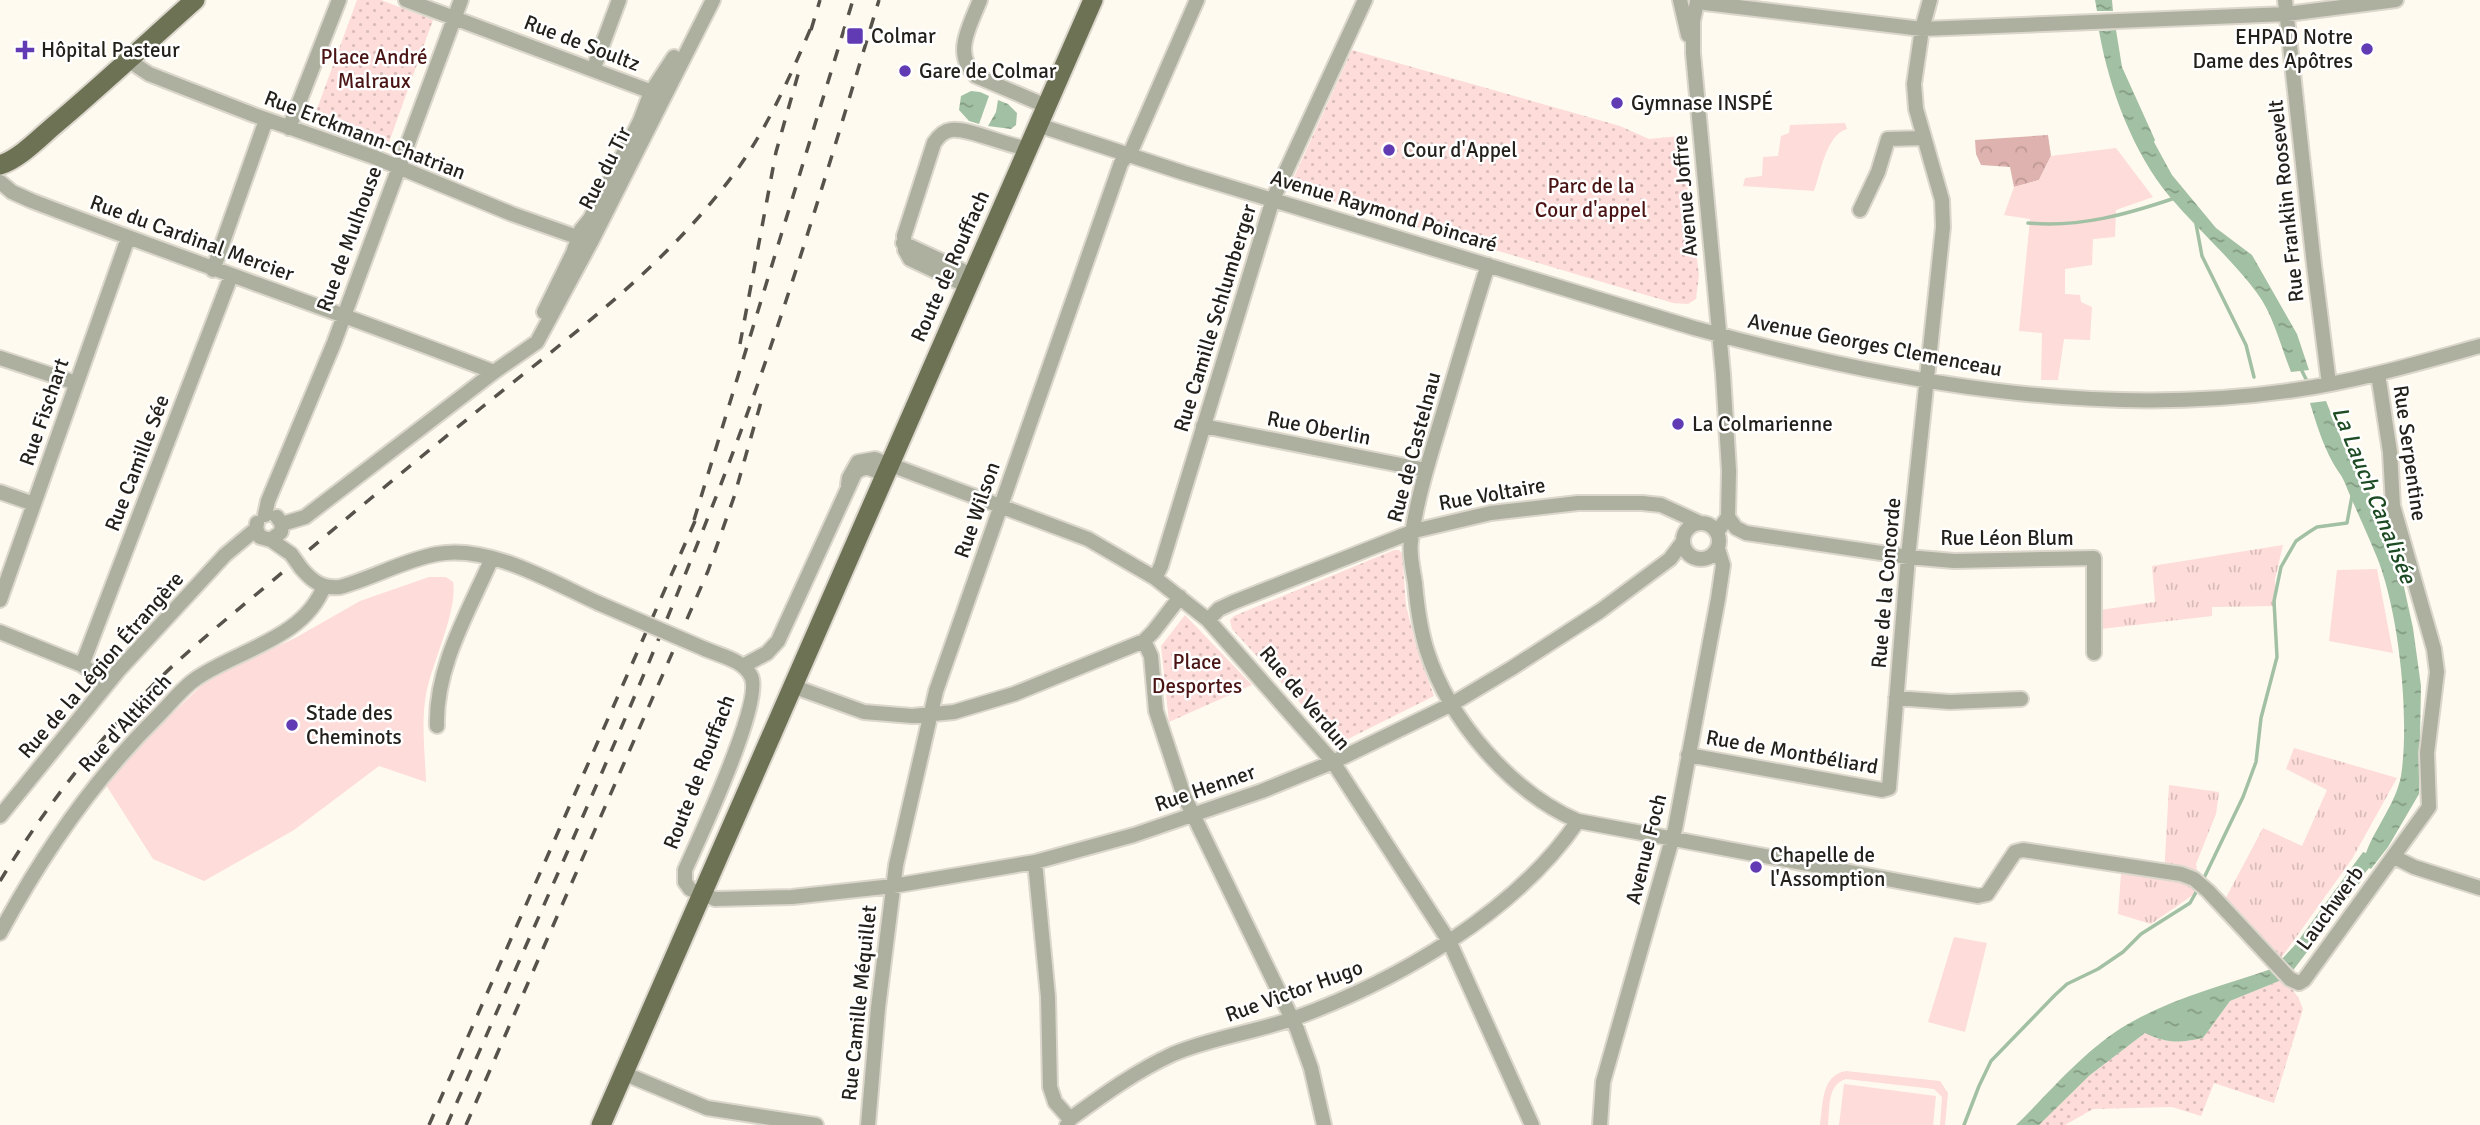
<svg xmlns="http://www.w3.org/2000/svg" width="2480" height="1125" viewBox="0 0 2480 1125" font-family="Signika,sans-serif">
<defs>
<pattern id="grass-tufts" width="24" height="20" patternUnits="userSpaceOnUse" patternTransform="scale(1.75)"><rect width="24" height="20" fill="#fddcd9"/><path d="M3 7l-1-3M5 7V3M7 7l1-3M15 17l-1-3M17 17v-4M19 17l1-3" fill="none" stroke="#d9bcba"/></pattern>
<pattern id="forest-crowns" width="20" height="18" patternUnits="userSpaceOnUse" patternTransform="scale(1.75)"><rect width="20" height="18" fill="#deb2ae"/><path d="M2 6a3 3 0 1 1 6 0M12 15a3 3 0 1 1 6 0" fill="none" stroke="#be9995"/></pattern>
<pattern id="park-dots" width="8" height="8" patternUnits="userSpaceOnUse" patternTransform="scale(1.75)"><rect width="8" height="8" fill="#fddcd9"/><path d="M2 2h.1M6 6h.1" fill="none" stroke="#d9bcba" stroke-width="1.8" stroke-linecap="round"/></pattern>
<pattern id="water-ripples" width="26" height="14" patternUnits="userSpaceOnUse" patternTransform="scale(1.75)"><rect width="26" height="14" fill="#a2c0a3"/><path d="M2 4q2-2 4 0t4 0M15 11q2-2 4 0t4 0" fill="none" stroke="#849c84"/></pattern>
</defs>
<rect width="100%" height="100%" fill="#fffaef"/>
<path fill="url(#grass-tufts)" d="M2283 545 2275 579 2276 606 2212 607V616L2101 629 2100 610 2155 602 2152 566Z
M2294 748 2397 778 2352 859 2274 968 2221 907 2263 828 2302 846 2327 790 2286 769Z
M2169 785 2219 792 2216 814 2196 864 2200 890 2151 924 2118 914 2121 874 2164 877Z"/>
<path fill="url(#forest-crowns)" d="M2048 135 2051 156 2039 180 2014 187 2010 167 1981 165 1976 154 1975 140Z"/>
<path fill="url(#park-dots)" d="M357 0H381L433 20 388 145 314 117Z
M1352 50 1620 126 1649 139 1681 136 1699 275 1696 299 1688 304 1673 303 1300 192 1294 186V177Z
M1394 550H1399L1402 553 1406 605 1416 646 1434 696 1334 746 1301 704 1232 629 1230 620 1234 616Z
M1185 615 1252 685 1169 722 1161 646Z
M2284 979 2298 997 2303 1009 2274 1103 2214 1083 2201 1116 2172 1107 2093 1109 2065 1125H2039L2090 1075 2145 1033C2168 1044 2179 1043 2203 1038L2230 1001Z"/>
<path fill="#fddcd9" d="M1845 123 1847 129C1826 135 1821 172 1814 191L1743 186 1745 178 1762 176 1763 157 1778 156 1781 136 1789 133 1790 125Z
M2116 148 2153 197 2116 210 2115 237 2093 239 2092 265 2065 269V294L2080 295 2081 302 2092 307 2090 340 2064 339 2058 380H2041L2042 333 2019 331 2030 219 2004 215 2014 187 2039 180 2051 156Z
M2377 569 2393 653 2329 641 2337 570Z
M429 577H446L453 582C458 610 432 663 426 694 421 722 425 754 426 782L379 766 294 830 204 881 153 859 106 785 128 756 202 685 224 672 297 637 360 601Z
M1954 937 1987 943 1965 1032 1928 1022Z
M1846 1071 1940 1081 1948 1093 1945 1125H1940L1942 1097 1934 1089 1846 1079C1827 1084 1830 1108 1828 1125H1820C1823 1105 1821 1075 1846 1071Z
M1844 1084 1936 1096 1933 1125H1839Z"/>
<path fill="url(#water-ripples)" d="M2095 0H2112L2113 11H2097Z
M2116 30 2122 67 2155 140 2154 142 2172 175 2216 228 2252 255 2297 334 2309 370 2291 372C2281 347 2273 314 2257 293 2231 258 2198 230 2170 197 2133 153 2109 88 2099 31Z
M971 91 980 92 989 96 979 124 969 121 959 110 961 96Z
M998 100 1008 104 1017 113 1016 125 1011 129 988 126 996 112Z
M2326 401 2342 441 2354 466 2364 480 2385 530 2404 587 2413 628 2421 686 2419 794 2388 847 2371 869 2369 868 2360 879 2361 881 2291 973 2280 961 2295 945 2363 852 2366 853C2374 830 2396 803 2401 776 2410 718 2399 609 2376 555 2366 530 2354 506 2344 481 2341 474 2336 469 2333 463 2323 445 2316 423 2310 403Z
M2274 968 2284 979 2230 1001 2203 1038C2179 1043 2168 1044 2145 1033L2090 1075 2039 1125H2016C2052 1090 2085 1049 2128 1024 2172 998 2226 985 2274 968Z"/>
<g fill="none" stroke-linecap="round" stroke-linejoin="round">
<path stroke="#a2c0a3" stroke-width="3.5" d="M2028 223C2079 228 2128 214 2175 198
M2196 224 2202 256 2246 345 2254 377
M2300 367 2309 385
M2203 880 2243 797 2256 762 2261 718 2277 657 2274 601 2281 567 2296 541 2309 532 2317 527 2347 523 2352 496
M1964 1125 1979 1086 1991 1061 2055 995 2067 984 2098 969 2123 952 2141 934 2190 903 2199 887"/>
<g stroke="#dcd7cd" stroke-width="18">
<path id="minor" d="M406 0 660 95
M980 0C970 26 952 54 976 76L1046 106
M1680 0 1688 35
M1702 0 1705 3 1922 29 2287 14 2396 0
M2285 0 2314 265 2329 384
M1697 2 1693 21V53L1723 374 1729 471 1728 517 1717 532
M128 60 149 74 254 115 374 157 512 214 591 242
M593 70 619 0
M1038 125 1184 173 1694 328C1887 381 2095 420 2295 390 2358 381 2419 363 2480 346
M289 128 339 0
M0 182 12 192 32 201C186 260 341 313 494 372
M1860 210 1878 172 1888 139 1924 138
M903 243 972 275
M1488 265C1473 312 1459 360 1445 407 1432 451 1417 495 1411 541 1409 554 1413 570 1415 583 1417 606 1420 629 1427 651 1449 720 1512 793 1578 821L1978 896 1987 894 2015 852 2023 850 2181 874 2194 879 2208 891 2290 979 2299 983 2304 980 2429 807 2427 753 2437 672 2434 649 2393 506 2390 452 2378 374
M213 270 266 120
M967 286 910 259 905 250 904 236 934 143C938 137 943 131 951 130 967 127 1006 146 1026 148
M544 312 573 253 581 230 590 219 640 121 651 92 674 57
M0 358 76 383
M1203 426 1426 470
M848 485 849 478 858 462 875 459 1088 539 1155 578 1208 620 1333 762 1449 941 1532 1125
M0 492 34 504
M265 515 268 501 334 343 461 0
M1728 517 1736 528 1746 533 1908 557 1954 561 2094 558V653
M1683 541a18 18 0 1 1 36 0a18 18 0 1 1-36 0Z
M257 523 256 529 260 537 271 540 291 554
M282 524 305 517 494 372 537 342 591 242 713 0
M271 540 281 532 282 524 277 517
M301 568C312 581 322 589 340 587 373 578 404 560 437 554 488 544 552 582 598 603
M1155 578 1161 566 1273 199 1365 0
M1180 597 1153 632 1144 641 1151 656 1156 711 1184 796 1297 1029 1311 1068 1324 1125
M0 600 128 238
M1208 620 1219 609 1234 602 1414 531 1491 513 1578 503H1642L1661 505 1698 522
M0 632 82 665 108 683
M705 649C721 656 743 660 751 676 764 700 698 841 685 870V882L690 889 715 899 792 897 893 886 1035 862 1134 835 1262 791 1333 762 1452 704 1512 668 1600 611 1670 559 1682 543
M82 665 231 276
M743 666 767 653 778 641 855 473C866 464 873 469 884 475
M792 686 864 712 912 716 954 712 1014 694 1144 641
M1896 698 1950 702 2021 699
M437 726C435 667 469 611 492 558
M1688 755 1882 790 1889 788 1908 557 1943 227 1942 200 1916 109 1914 84 1922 29 1930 0
M0 816 118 671 225 555 256 529
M2394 857 2414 867 2480 888
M1035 862 1048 997 1050 1087 1055 1102 1070 1119
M0 933C43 853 95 778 159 715 171 703 183 687 197 678 238 650 305 638 324 586
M623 1073 707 1108 816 1125
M868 1125 878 1008 896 865 936 691 1121 163 1132 149 1197 0
M1067 1125 1070 1119C1103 1095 1136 1071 1173 1054 1210 1038 1256 1032 1295 1018 1397 981 1516 912 1578 821
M1600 1125 1603 1082 1675 829 1718 599 1723 565 1718 549"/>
</g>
<g stroke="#dcd7cd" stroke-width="23">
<path id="major" d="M0 165C21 158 40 137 57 123 104 83 149 41 195 0
M601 1125 1093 0"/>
</g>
<use href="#minor" stroke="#adb09f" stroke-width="14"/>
<use href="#major" stroke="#6e7255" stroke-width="19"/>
<path stroke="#56534c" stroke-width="3.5" stroke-dasharray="12 12" stroke-linecap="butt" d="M811 30 820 0
M740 344 776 152 799 71
M694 520 853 0
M0 881C44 809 95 743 155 683 197 641 246 604 291 565 354 512 417 460 481 408 573 334 669 264 739 167 770 123 792 72 813 23
M429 1125 699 512
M447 1125C540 912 637 701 721 484 782 326 830 162 879 0
M466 1125 708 571 734 497 761 402"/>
<g stroke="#dcd7cd" stroke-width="18" stroke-linecap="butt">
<path id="minor-bridge" d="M291 554 301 568
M598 603 705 649"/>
</g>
<use href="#minor-bridge" stroke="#adb09f" stroke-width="14"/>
</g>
<g fill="#613bb3" stroke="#fff" stroke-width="2.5">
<rect x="846" y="27" width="18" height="18" rx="3.5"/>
<circle cx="2367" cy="49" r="7"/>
<path d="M21.5 39.5h7v7h7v7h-7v7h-7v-7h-7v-7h7z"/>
<circle cx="905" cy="71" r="7"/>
<circle cx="1617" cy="103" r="7"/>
<circle cx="1389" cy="150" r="7"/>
<circle cx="1678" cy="424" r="7"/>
<circle cx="292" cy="725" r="7"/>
<circle cx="1756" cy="867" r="7"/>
</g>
<g text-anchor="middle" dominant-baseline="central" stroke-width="5" stroke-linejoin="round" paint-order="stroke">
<g font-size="21" fill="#24211c" stroke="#fff" text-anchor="start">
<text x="871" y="36">Colmar</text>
<text x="2353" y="37" text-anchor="end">EHPAD Notre<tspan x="2353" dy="24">Dame des Apôtres</tspan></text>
<text x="41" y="50">Hôpital Pasteur</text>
<text x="919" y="71">Gare de Colmar</text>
<text x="1631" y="103">Gymnase INSPÉ</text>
<text x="1403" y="150">Cour d'Appel</text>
<text x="1692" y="424">La Colmarienne</text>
<text x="306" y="713">Stade des<tspan x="306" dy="24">Cheminots</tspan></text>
<text x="1770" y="855">Chapelle de<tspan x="1770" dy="24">l'Assomption</tspan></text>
</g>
<g font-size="21" fill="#24211c" stroke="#fff">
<text transform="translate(582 43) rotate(21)">Rue de Soultz</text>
<text transform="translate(365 135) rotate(21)">Rue Erckmann-Chatrian</text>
<text transform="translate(605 168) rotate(-63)">Rue du Tir</text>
<text transform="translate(1685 196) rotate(-95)">Avenue Joffre</text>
<text transform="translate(2286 201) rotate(-96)">Rue Franklin Roosevelt</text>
<text transform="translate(1384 211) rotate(17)">Avenue Raymond Poincaré</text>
<text transform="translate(192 238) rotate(20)">Rue du Cardinal Mercier</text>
<text transform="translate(349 239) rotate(-70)">Rue de Mulhouse</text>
<text transform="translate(950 266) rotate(-66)">Route de Rouffach</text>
<text transform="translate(1215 318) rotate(-73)">Rue Camille Schlumberger</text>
<text transform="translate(1875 345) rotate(11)">Avenue Georges Clemenceau</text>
<text transform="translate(44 412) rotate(-71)">Rue Fischart</text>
<text transform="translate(1319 428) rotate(11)">Rue Oberlin</text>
<text transform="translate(1414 447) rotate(-75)">Rue de Castelnau</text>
<text transform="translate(2410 453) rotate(82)">Rue Serpentine</text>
<text transform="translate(137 463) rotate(-69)">Rue Camille Sée</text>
<text transform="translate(1492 494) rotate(-10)">Rue Voltaire</text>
<text transform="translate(977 510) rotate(-71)">Rue Wilson</text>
<text x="2007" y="538">Rue Léon Blum</text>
<text transform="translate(1886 583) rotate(-85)">Rue de la Concorde</text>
<text transform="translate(101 665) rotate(-49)">Rue de la Légion Étrangère</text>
<text transform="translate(1305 698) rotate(50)">Rue de Verdun</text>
<text transform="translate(125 723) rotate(-47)">Rue d'Altkirch</text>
<text transform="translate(1792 752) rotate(10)">Rue de Montbéliard</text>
<text transform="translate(699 772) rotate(-69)">Route de Rouffach</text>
<text transform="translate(1205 788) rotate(-19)">Rue Henner</text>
<text transform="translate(1646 849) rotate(-76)">Avenue Foch</text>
<text transform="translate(2330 908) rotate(-54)">Lauchwerb</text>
<text transform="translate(1294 991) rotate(-20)">Rue Victor Hugo</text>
<text transform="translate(859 1003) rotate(-84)">Rue Camille Méquillet</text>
</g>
<g font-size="21" fill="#4b1414" stroke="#fff">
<text x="374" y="57">Place André<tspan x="374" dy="24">Malraux</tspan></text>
<text x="1591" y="186">Parc de la<tspan x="1591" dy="24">Cour d'appel</tspan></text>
<text x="1197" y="662">Place<tspan x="1197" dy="24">Desportes</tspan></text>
</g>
<g font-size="23" font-style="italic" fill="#1d4b23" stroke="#fff">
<text transform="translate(2374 495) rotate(68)">La Lauch Canalisée</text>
</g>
</g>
</svg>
